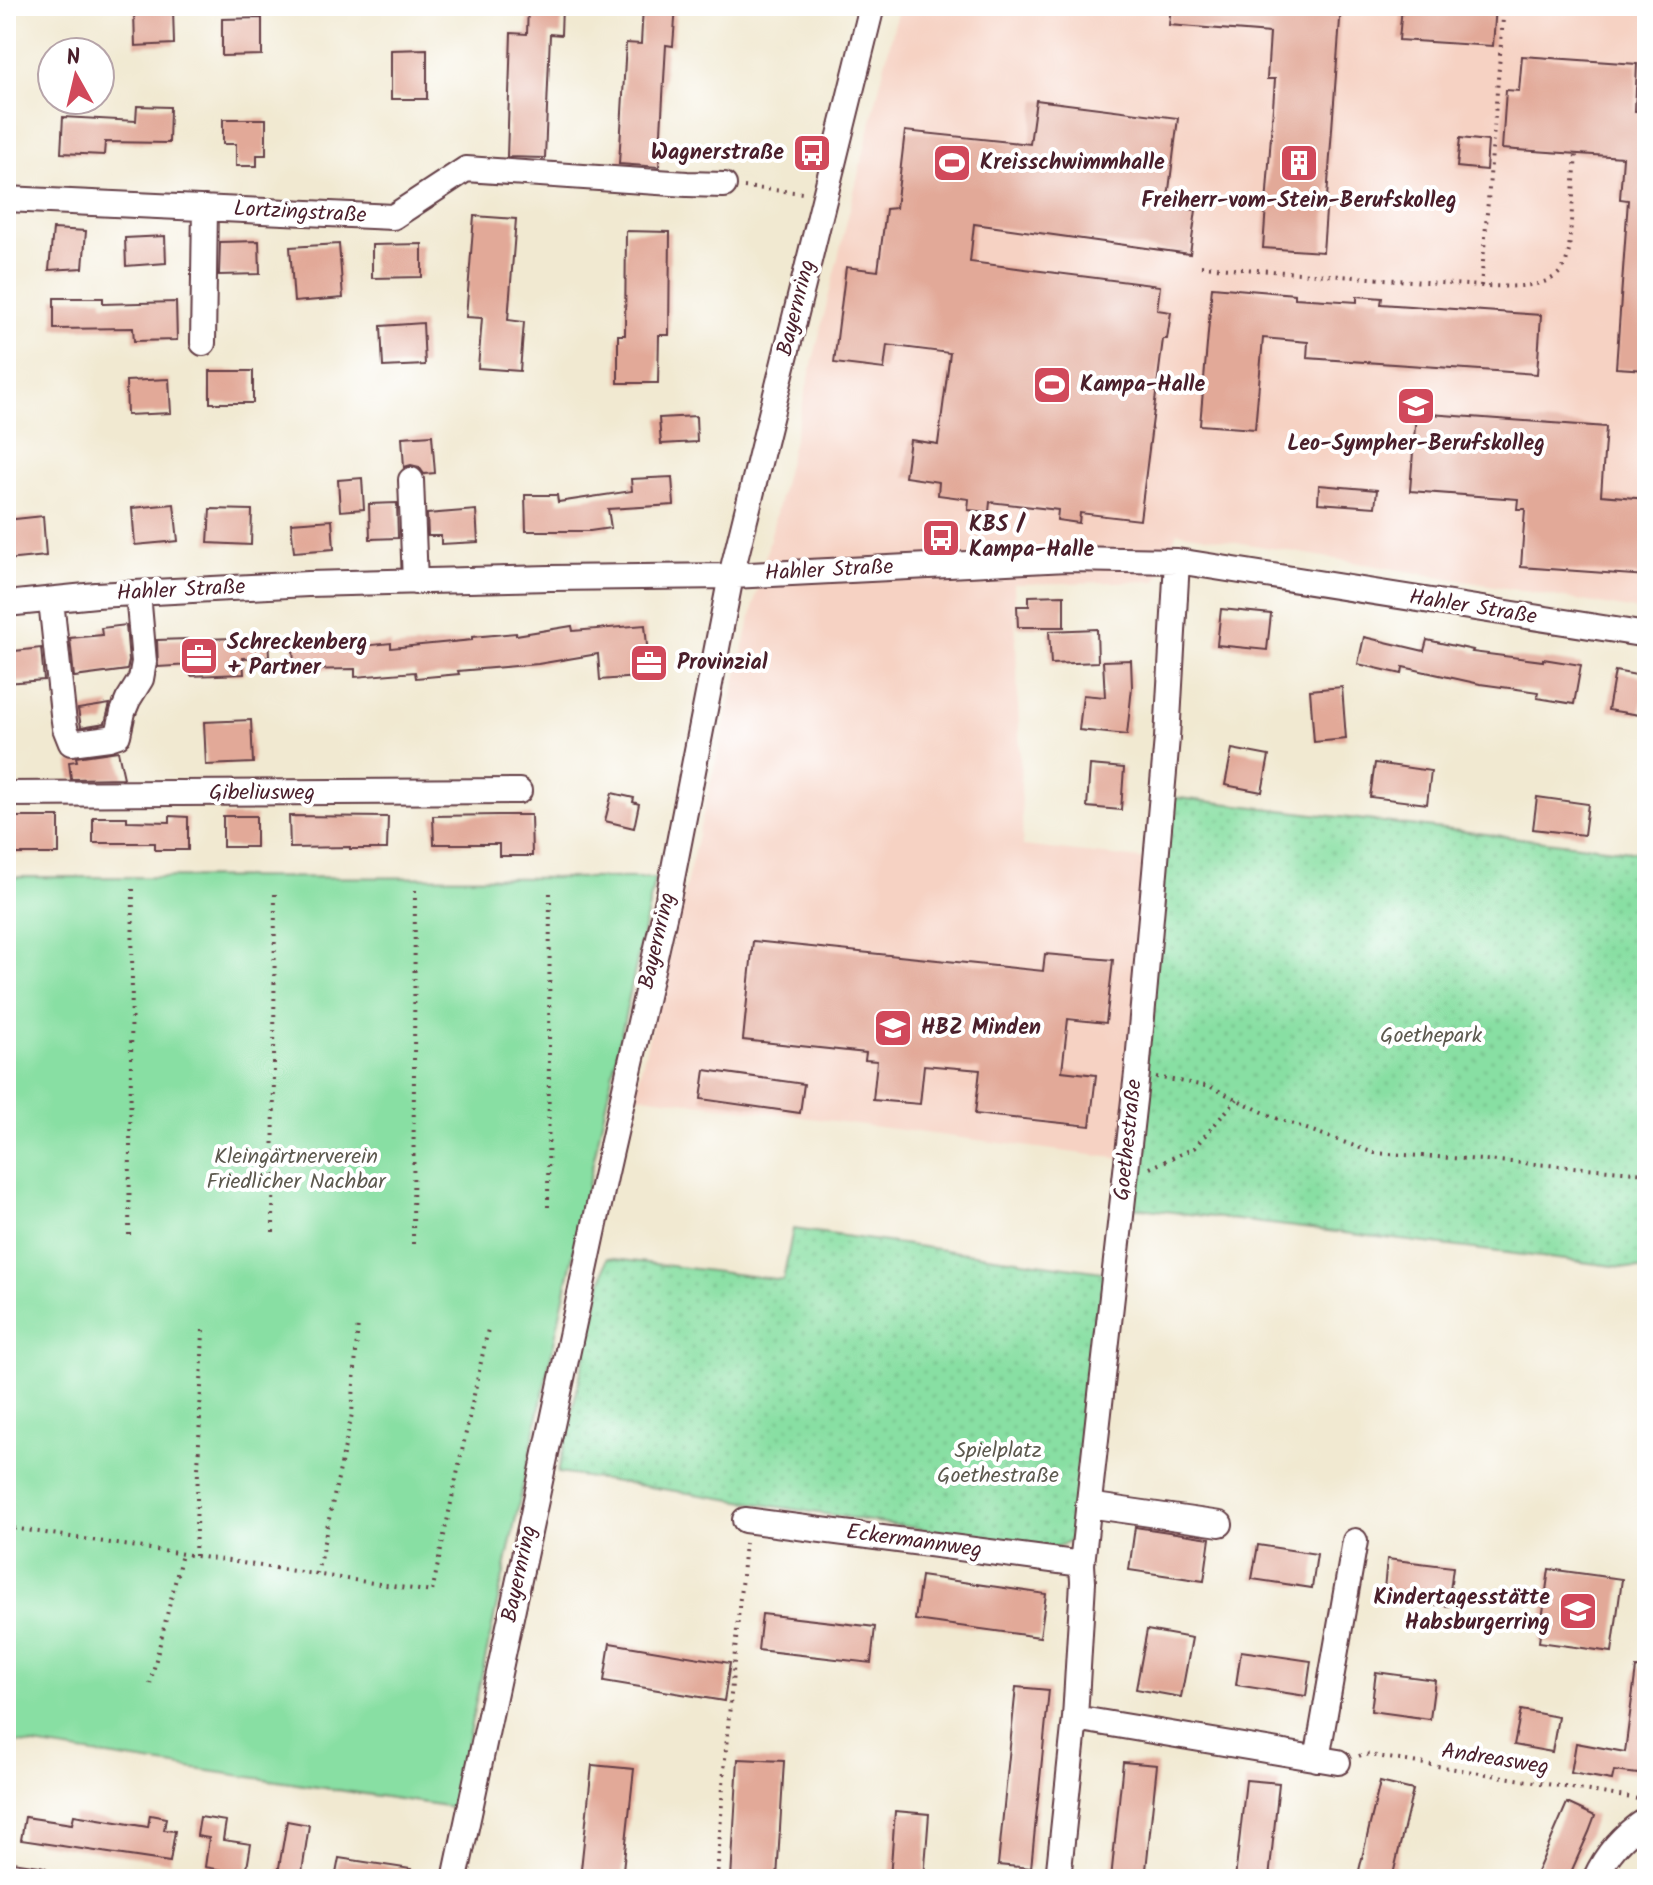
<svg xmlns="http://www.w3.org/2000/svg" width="1653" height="1885" viewBox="0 0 1653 1885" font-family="Kalam,sans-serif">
<defs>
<pattern id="park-dots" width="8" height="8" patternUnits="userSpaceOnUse" patternTransform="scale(2)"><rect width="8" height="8" fill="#88dfa3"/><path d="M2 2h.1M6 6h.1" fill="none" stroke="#77bf8c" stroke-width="1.8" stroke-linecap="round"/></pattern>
</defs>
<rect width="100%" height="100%" fill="#fff"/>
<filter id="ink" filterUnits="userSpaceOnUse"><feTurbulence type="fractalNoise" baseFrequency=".0125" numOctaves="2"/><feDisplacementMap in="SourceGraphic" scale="16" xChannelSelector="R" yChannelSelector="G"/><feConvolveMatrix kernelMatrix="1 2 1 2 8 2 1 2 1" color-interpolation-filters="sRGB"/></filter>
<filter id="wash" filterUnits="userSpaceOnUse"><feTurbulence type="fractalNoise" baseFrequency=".006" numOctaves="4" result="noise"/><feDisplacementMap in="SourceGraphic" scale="32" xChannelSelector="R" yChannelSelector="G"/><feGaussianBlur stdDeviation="1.8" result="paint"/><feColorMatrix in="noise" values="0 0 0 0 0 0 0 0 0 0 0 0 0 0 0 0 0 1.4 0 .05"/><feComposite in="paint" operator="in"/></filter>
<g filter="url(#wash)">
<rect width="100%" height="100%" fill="#f1e9d1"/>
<path fill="#f6d2c3" d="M899 6H1647V612L1177 532 1157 581 1014 584 1023 846 1150 860 1122 1159 635 1095Z"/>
<path fill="url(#park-dots)" stroke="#697f67" stroke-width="2" d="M1170 797 1647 853V1270L1131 1207Z
M793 1229 1110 1273 1074 1532 1067 1543 1055 1547 909 1527 558 1473 607 1258 783 1280Z"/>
<path fill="#88dfa3" stroke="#697f67" stroke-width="2" d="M6 877 655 878 453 1807 6 1741Z"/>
<g id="blocks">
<path fill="#e2a998" d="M528 6H562L561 35 550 34 545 158 507 157 511 33 527 34Z
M643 6H676L673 46 666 45 659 167 619 164 626 43 641 44Z
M1171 6H1341L1323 252 1263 248 1275 79H1267L1270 33 1169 25Z
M1402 6H1496L1493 46 1399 40Z
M173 9 174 44 135 46 134 11Z
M262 18V55L222 56V19Z
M427 49V99H391V50Z
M1522 56 1637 64 1635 111 1647 112V370L1616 368 1628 200 1620 199 1623 157 1502 149 1506 90 1519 91Z
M1036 100 1178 118 1167 206 1196 210 1190 254 974 224 970 262 1160 286 1157 310 1171 312 1167 339H1163L1140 520 1080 513 1079 523 1057 520 1058 510 990 502 989 512 968 510 969 499 938 495 939 482 905 477 910 440 938 444 950 353 887 345 884 369 834 363 846 267 878 271 886 209 896 208 905 131 1030 144Z
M137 106 170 107 169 143 105 142 104 155 61 153 63 117 136 121Z
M223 119H266V155H257V166H236V144H223Z
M1460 138 1488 141 1486 170 1457 167Z
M474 216 516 219 508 320 524 322 520 371 478 368 482 318 466 317Z
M53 229 86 231 83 268 49 270Z
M626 231 670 232 669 335H659L658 383H618V335H625Z
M165 236 166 263 126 266 125 238Z
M259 241 260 274 219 275 220 242Z
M339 244 343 298 294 302 290 247Z
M422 244V277L372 278V245Z
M1212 287 1295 294V298L1357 302V296L1382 298 1381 304 1541 315 1537 374 1307 358 1308 342 1263 338 1255 429 1200 425Z
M54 298H103V304L176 302 177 340 134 341 133 328 54 329Z
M423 323 425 365 383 367 381 326Z
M210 371H253V403H210Z
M169 379 171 413 127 415 126 381Z
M1416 413 1606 427 1601 495 1647 499V576L1521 567 1525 509H1517L1518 499 1410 491Z
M696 416 697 442 661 444 659 418Z
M432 435 435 473 424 474 419 467 411 465 404 467 402 437Z
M672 477 674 505 608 509 611 528 590 531H526L525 495H557L558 502 632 491 631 479Z
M362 478 364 509 340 511 338 480Z
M1319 485 1377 490 1375 507 1318 503Z
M397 503 398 538 370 539 369 504Z
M174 504 178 541 135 545 132 508Z
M210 509 252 510 251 545 208 543Z
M476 510 478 542 441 544V536H428L427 514Z
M43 516 46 556 6 560V520Z
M332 520 334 549 294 552 291 523Z
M1064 595V627H1018L1017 606H1029V596Z
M1221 609 1271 614 1267 650 1217 645Z
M126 625 129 661 127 670 74 677 70 638 102 635 101 628Z
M645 625 650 676 600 680 598 654 538 664 458 671 459 674 416 678 415 672 355 677V669L294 670 293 644 325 643V650L391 643V648L472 640V637L516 633V635L572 626 573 631Z
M1097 629 1098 662 1051 664 1049 631Z
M268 637 269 657 243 658 244 674 191 676 190 665 158 667 157 640 187 639V646L205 645V639Z
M1364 637 1424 651 1427 640 1473 650 1472 652 1543 661V659L1581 665 1574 704 1537 698 1538 692 1480 684 1403 667 1402 674 1358 664Z
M41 648 44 680 6 683V652Z
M1131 660 1132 687 1127 735 1079 730 1083 695 1105 697 1103 661Z
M1615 671 1647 677 1640 715 1608 710Z
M1342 687 1346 739 1314 742 1310 690Z
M110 704 105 723 81 727 78 709Z
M251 720 253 763 206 765 204 722Z
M1232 749 1269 756 1262 792 1225 785Z
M118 751 124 778 71 779 69 762 77 761 76 757Z
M1375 763 1431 771 1427 804 1370 797Z
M1090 765 1124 768 1121 810 1087 807Z
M612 793 634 798 633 802 639 804 634 828 605 821Z
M1537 797 1588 804 1584 835 1533 829Z
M498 815H531L532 856H499V844H434L433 816Z
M170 816 188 817V850H155V843H93V817H127V821L170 822Z
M223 816H256V847H223Z
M289 816 388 817 387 849H350V847L290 848Z
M12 817H59V854H12Z
M753 941 1043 971 1045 954 1113 960 1106 1023 1068 1019 1062 1071 1096 1075 1090 1126 975 1114 980 1070 924 1065 920 1104 873 1100 877 1061 865 1060 866 1053 743 1040Z
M705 1070 804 1084 800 1113 701 1099Z
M1135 1527 1210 1538 1204 1581 1129 1570Z
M1258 1545 1317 1554 1312 1588 1252 1579Z
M1387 1559 1453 1567 1448 1606 1383 1599Z
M1549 1569 1622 1579 1612 1652 1539 1642Z
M921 1576 1046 1594 1040 1637 915 1620Z
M762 1614 875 1627 871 1663 758 1650Z
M1147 1630 1192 1638 1181 1697 1136 1689Z
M610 1643 730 1663 724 1701 604 1681Z
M1241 1651 1311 1661 1306 1696 1236 1685Z
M1636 1668 1647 1669V1775L1614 1771 1612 1780 1571 1773 1576 1743 1625 1752Z
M1376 1672 1435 1680 1430 1719 1371 1711Z
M1016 1687 1049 1690 1031 1868 998 1865Z
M1521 1710 1558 1717 1552 1752 1514 1745Z
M738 1759 784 1761 777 1879H731Z
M1123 1762 1157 1765 1145 1879H1111Z
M592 1765 634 1769 622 1879H580Z
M1246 1780 1279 1783 1269 1879H1235Z
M1380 1782 1413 1790 1392 1879H1357Z
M1567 1803 1595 1816 1589 1832 1568 1879H1534Z
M895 1811 929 1814 924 1879H890Z
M74 1815 148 1827 150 1815 166 1818 164 1830 175 1831 170 1862 21 1840 25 1817 72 1824Z
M200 1817 226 1821 223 1840 251 1844 246 1874 205 1867 209 1838 197 1836Z
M287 1821 309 1825 301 1879H277Z
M339 1858 411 1869 410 1879H335Z"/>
</g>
</g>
<g filter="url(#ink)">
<use href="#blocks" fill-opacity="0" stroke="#633d44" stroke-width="2"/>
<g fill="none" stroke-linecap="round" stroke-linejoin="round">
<g stroke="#633d44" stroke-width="28">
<path id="minor" d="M6 199 393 217 466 169 687 184 724 185
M203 343 205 208
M411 480 415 582
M51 600 63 714 65 728 71 743 109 738 118 735 123 712 128 700 141 679 144 662 138 593
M6 604 96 595 308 584 550 578 731 576 1068 559 1177 561 1647 635
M6 794 519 791
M1088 1505 1220 1524
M745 1520 1082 1564
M1075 1718 1338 1762
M1317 1759 1355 1541
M6 1874 39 1879
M455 1879 605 1177 668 899 731 576 872 6
M1058 1879 1075 1718 1083 1582 1082 1564 1137 1073 1167 738 1177 561
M1595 1879C1606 1854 1624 1834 1647 1819"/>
</g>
<path stroke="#633d44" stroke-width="4" stroke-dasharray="2 6" stroke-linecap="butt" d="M744 187 803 193
M1201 266 1481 286C1503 286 1541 290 1558 274 1565 268 1567 259 1569 251L1576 154
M1481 286 1504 6
M1156 1077 1211 1087 1273 1117 1374 1153 1498 1161 1647 1173
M1150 1168 1194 1148 1237 1099
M548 1207 550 889
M273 1232 275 888
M129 1235 133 889
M413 1244 415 888
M6 1527 432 1592 488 1329
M195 1556 203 1329
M317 1574 352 1414 358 1322
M150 1684 182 1554
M1359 1756 1364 1754 1638 1799
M717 1879 724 1770 745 1543"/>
<use href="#minor" stroke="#fff" stroke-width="24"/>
</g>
</g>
<defs>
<g id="bus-square" transform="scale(2)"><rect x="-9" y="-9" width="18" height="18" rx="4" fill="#d1495b" stroke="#fff"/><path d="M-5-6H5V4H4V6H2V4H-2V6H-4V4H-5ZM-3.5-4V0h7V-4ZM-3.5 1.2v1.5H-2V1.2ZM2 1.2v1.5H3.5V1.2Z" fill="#fff"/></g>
<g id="stadium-square" transform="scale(2)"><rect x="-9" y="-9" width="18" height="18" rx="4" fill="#d1495b" stroke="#fff"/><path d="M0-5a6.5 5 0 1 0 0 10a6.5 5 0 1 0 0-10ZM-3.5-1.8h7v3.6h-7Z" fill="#fff"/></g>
<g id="building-square" transform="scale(2)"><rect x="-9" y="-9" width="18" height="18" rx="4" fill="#d1495b" stroke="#fff"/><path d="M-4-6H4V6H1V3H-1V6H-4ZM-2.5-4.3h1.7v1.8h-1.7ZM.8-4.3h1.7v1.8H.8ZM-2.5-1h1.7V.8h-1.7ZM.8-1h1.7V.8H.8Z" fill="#fff"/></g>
<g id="school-square" transform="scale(2)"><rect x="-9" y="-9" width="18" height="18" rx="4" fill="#d1495b" stroke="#fff"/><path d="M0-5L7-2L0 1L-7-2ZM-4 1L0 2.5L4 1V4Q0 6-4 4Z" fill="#fff"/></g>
<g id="office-square" transform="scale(2)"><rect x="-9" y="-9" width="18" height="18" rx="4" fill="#d1495b" stroke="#fff"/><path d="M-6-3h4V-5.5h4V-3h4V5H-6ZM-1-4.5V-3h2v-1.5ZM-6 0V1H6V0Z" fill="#fff"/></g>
</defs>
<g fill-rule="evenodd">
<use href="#bus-square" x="812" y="153"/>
<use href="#stadium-square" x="952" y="163"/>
<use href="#building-square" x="1299" y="163"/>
<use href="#stadium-square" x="1052" y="385"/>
<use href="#school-square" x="1416" y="406"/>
<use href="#bus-square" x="941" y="538"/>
<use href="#office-square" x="199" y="656"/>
<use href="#office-square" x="649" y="663"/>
<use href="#school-square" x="893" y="1028"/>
<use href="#school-square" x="1578" y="1611"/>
</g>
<g text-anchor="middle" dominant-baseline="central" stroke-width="8" stroke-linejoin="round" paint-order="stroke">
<g font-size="22" font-weight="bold" fill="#4a1f2b" stroke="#fff" text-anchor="start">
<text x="784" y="153" text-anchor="end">Wagnerstraße</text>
<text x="980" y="163">Kreisschwimmhalle</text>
<text x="1299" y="201" text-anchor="middle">Freiherr-vom-Stein-Berufskolleg</text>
<text x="1080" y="385">Kampa-Halle</text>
<text x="1416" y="444" text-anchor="middle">Leo-Sympher-Berufskolleg</text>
<text x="969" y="525">KBS /<tspan x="969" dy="25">Kampa-Halle</tspan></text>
<text x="227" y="643">Schreckenberg<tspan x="227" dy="25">+ Partner</tspan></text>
<text x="677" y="663">Provinzial</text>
<text x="921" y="1028">HBZ Minden</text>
<text x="1550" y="1598" text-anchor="end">Kindertagesstätte<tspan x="1550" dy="25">Habsburgerring</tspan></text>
</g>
<g font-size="22" fill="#4a1f2b" stroke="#fff">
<text transform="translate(300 213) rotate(3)">Lortzingstraße</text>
<text transform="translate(797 308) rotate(-76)">Bayernring</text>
<text transform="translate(829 571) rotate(-3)">Hahler Straße</text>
<text transform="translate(181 591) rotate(-3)">Hahler Straße</text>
<text transform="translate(1473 608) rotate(9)">Hahler Straße</text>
<text x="262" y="793">Gibeliusweg</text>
<text transform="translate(658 941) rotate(-77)">Bayernring</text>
<text transform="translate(1129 1140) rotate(-84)">Goethestraße</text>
<text transform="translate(914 1542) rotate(8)">Eckermannweg</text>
<text transform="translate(520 1574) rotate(-78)">Bayernring</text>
<text transform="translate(1495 1760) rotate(9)">Andreasweg</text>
</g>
<g font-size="22" fill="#5d594f" stroke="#fff">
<text x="1431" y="1036">Goethepark</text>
<text x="296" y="1157">Kleingärtnerverein<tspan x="296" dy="25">Friedlicher Nachbar</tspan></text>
<text x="998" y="1451">Spielplatz<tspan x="998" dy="25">Goethestraße</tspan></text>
</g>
</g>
<rect width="1653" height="1885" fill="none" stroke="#fff" stroke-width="32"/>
<g transform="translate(76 76) rotate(352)"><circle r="38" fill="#ffffff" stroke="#b7a5aa" stroke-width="2"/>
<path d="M0-6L14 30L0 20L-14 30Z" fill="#d1495b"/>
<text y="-12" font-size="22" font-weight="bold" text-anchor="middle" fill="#4a1f2b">N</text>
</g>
</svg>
